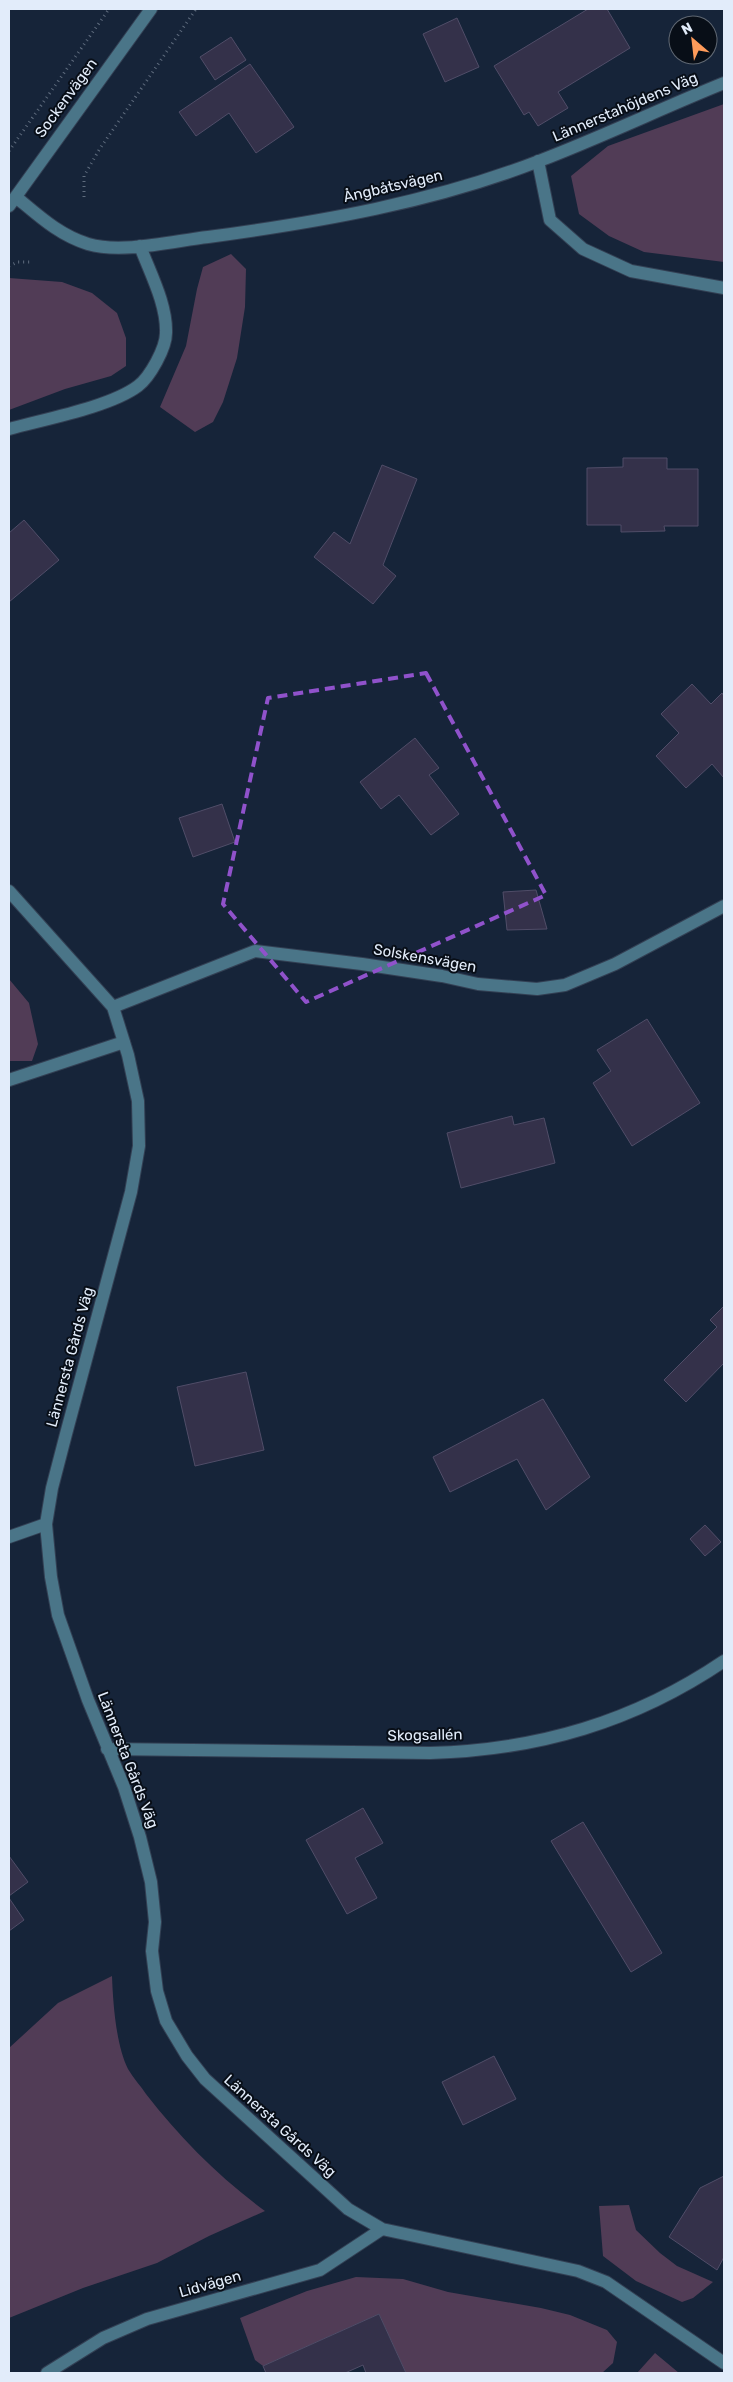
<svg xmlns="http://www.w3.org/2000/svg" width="733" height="2382" viewBox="0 0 733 2382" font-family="Rubik,sans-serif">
<rect width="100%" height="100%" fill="#162439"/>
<path fill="#513c56" d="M724 104V262L644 252 609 236 579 214 571 176 608 146Z
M231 254 246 269 245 307 237 358 223 402 213 422 195 432 160 407 186 346 197 289 203 267Z
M9 278 62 282 92 293 117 313 126 338V366L111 376 65 389 9 410Z
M9 979 29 1003 38 1044 32 1061H10L9 1059Z
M112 1976C113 2003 116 2045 128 2069 133 2078 141 2086 146 2094 180 2138 220 2178 265 2211L209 2236 157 2263 83 2288 9 2318V2048L58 2003Z
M629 2205 636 2230 660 2253 677 2266 713 2282 693 2298 682 2302 636 2281 603 2256 599 2206Z
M356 2277 403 2279 448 2292 541 2308 570 2315 607 2330 617 2342 613 2363 602 2373H406L379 2314 263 2366 255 2360 240 2318 307 2291Z
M655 2353 679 2373H637Z"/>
<path fill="#34314a" stroke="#504d68" d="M588 9H607L630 48 558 92 568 108 538 126 529 112 524 115 494 66Z
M457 18 479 67 445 82 423 34Z
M231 37 246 60 215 80 200 57Z
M250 64 294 127 256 153 229 113 196 136 179 112Z
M623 458H667V469H698V526H664L665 531 621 532V525H587V468L623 467Z
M382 465 417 479 383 565 396 576 373 604 314 557 334 532 350 544Z
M24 520 59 560 9 602V533Z
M692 684 711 704 722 693 724 696V778L712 764 686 788 656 756 679 733 661 714Z
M415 738 439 768 429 775 459 814 431 835 399 795 381 809 360 782Z
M222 804 235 842 193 857 179 818Z
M536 890 547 929 507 930 503 892Z
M647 1019 700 1103 632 1146 593 1083 611 1071 597 1050Z
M512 1116 514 1125 544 1118 555 1163 461 1188 447 1133Z
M724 1306V1363L686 1402 664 1380 717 1327 710 1320Z
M246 1372 264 1450 195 1466 177 1387Z
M543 1399 590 1477 546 1510 517 1459 450 1492 433 1457Z
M705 1525 721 1542 705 1556 690 1539Z
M363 1808 383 1843 355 1858 377 1898 347 1914 306 1840Z
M583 1822 662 1953 631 1972 551 1841Z
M9 1856 28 1882 9 1896Z
M9 1898 24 1920 9 1931Z
M494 2056 516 2099 463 2125 442 2082Z
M724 2176V2257L717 2270 669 2237 700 2188Z
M379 2314 406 2373H366L363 2365 345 2373H266L263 2366Z"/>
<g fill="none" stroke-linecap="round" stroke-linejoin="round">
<g stroke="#334054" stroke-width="14">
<path id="minor" d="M538 161 550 220 583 249 631 271 724 288
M16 197C39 216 59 235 88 244 122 254 173 241 208 237 320 222 434 202 539 161 602 137 662 108 724 83
M9 206 151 9
M9 429C45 419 110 407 138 386 150 377 166 348 166 333 167 304 150 273 140 246
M9 891 113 1007 128 1055 138 1101 139 1146 131 1192 66 1434 52 1488 46 1524 51 1577 58 1615 88 1700 124 1787 140 1837 151 1882 155 1922 152 1951 157 1991 166 2021 187 2056 205 2079 348 2209 382 2229 578 2271 606 2282 724 2363
M113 1007 255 951 362 964 442 976 478 984 537 989 565 985 615 964 724 906
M9 1080 124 1042
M9 1537 46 1524
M107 1749 430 1753C538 1750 634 1722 724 1661
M47 2373 103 2338 147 2319 320 2270 382 2229"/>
</g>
<path stroke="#5f6c7e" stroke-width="3" stroke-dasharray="1 4" stroke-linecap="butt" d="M9 151 109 9
M84 197V176L99 150 196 9
M9 266 18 262H31"/>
<use href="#minor" stroke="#4a7588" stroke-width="12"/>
</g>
<path fill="none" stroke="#9052cb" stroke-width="4" stroke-dasharray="10 6" stroke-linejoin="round" d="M426 673 546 895 306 1002 223 904 268 698Z"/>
<g text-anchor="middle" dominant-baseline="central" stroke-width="4" stroke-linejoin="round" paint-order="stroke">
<g font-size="15" fill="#e2ecfa" stroke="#080e17">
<text transform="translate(66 98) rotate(-54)">Sockenvägen</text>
<text transform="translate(625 107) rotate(-23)">Lännerstahöjdens Väg</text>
<text transform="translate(393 186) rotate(-13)">Ångbåtsvägen</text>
<text transform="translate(425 958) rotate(10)">Solskensvägen</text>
<text transform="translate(70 1357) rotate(-75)">Lännersta Gårds Väg</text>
<text transform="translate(425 1735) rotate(-1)">Skogsallén</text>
<text transform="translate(128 1760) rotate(69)">Lännersta Gårds Väg</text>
<text transform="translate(280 2126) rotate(42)">Lännersta Gårds Väg</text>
<text transform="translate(210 2284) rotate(-16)">Lidvägen</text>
</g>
</g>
<rect width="733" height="2382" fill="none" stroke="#e2ecfa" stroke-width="20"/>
<g transform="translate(693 40) rotate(332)"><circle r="24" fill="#080e17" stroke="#5f6772"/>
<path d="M0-4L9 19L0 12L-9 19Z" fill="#ff9b5a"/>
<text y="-8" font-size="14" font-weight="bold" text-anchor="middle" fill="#e2ecfa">N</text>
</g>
</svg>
